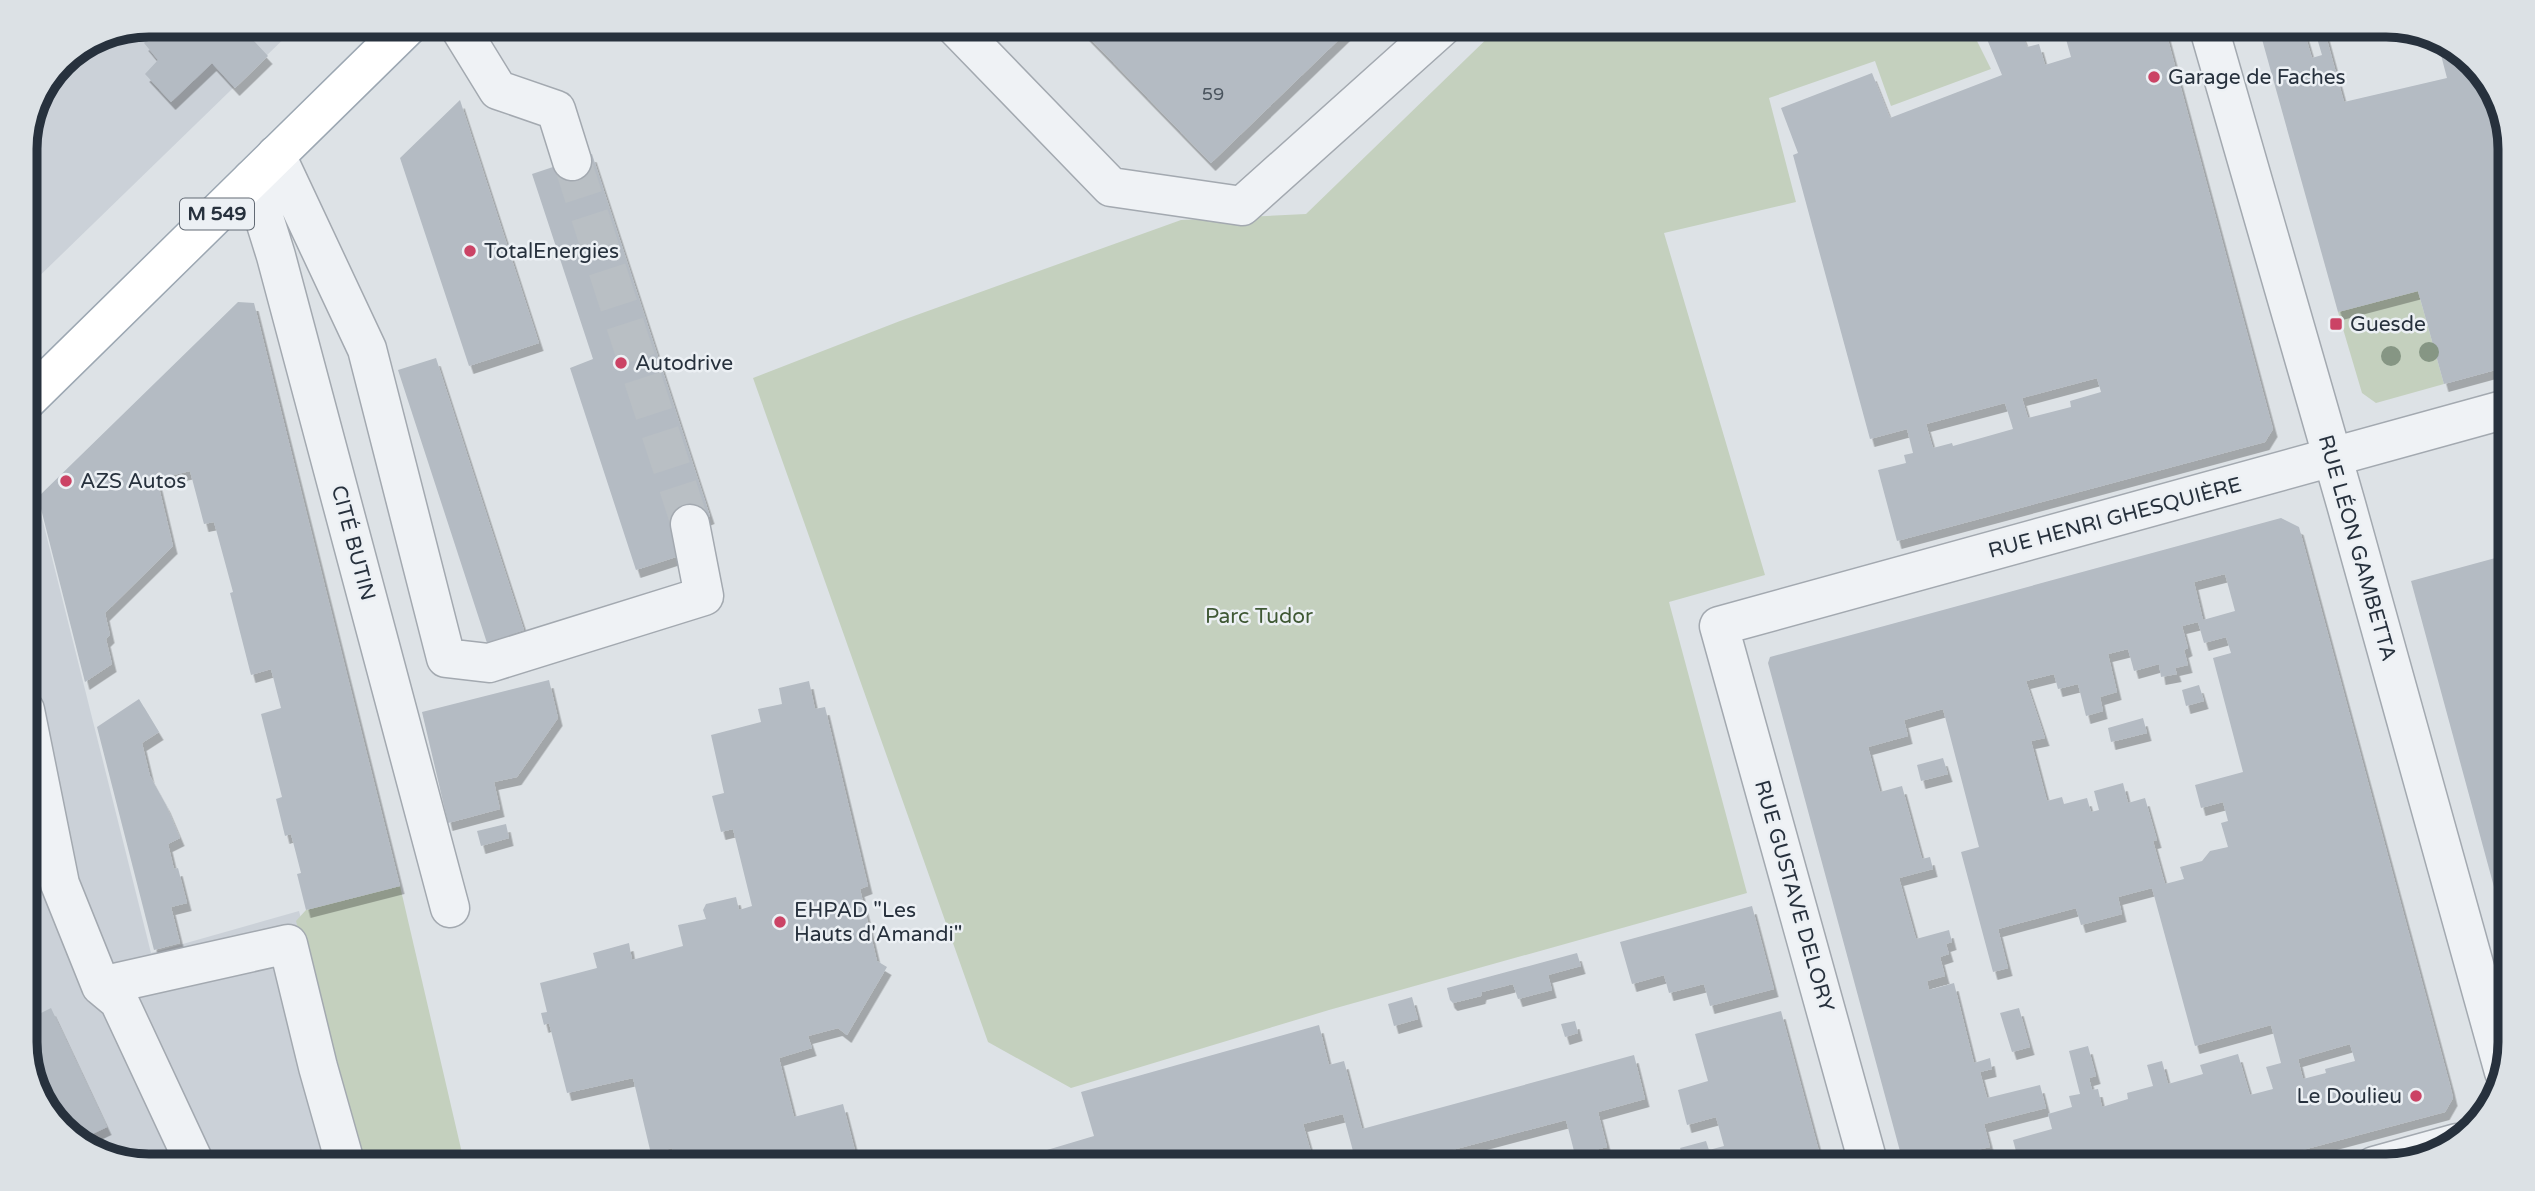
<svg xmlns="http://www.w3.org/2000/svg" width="2535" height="1191" viewBox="0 0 2535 1191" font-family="'Varela Round',sans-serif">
<defs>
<filter id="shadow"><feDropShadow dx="4.5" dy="8" stdDeviation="0" flood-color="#0004"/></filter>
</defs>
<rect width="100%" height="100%" fill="#dde2e6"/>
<path fill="#cbd1d8" d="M149 25H298L25 290V141L61 61 101 34Z
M38 502 151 953 299 911 366 1166H149L94 1154 46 1112 25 1051V515Z"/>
<path fill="#c4d0be" d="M1501 25H1969L1991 69 1891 106 1875 61 1769 98 1796 202 1664 233 1765 575 1669 602 1747 893 1329 1010 1071 1088 988 1042 753 378 900 321 1181 220 1306 214Z
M2418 291 2444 384 2376 403 2362 393 2338 312Z
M400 886 465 1166H361L296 921 306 910Z"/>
<path fill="#b4bbc3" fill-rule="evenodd" filter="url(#shadow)" d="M162 25H239L268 56 235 88 212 63 171 102 145 74 158 60 144 43Z
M1077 25H1354L1211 163Z
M1981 25H2018L2027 47 2039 44 2045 65 2071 57 2062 25H2164L2273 429 2265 442 1897 541 1878 470 1906 463 1904 455 1913 453 1907 429 1870 439 1793 155 1798 153 1781 108 1872 73 1890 118 2002 75ZM2097 378 2101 392 2070 401 2071 407 2028 418 2022 398ZM2005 403 2013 429 1953 446 1952 443 1933 448 1926 424Z
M2258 25H2323L2344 102 2447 78 2436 36 2441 37 2489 79 2510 141V366L2444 384 2418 291 2338 312ZM2314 28 2322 55 2312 58 2304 31Z
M460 100 539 343 469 366 400 158Z
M592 154 710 516 671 531 679 556 636 570 570 368 593 359 532 174Z
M238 302 254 303 400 886 306 910 297 874 301 873 291 834 285 836 276 799 282 797 261 714 281 708 271 669 251 675 230 593 233 592 214 522 204 524 190 471 157 479 173 546 105 613 110 635 106 639 112 664 85 682 38 497Z
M436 358 524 630 487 643 398 370Z
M2281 518 2299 527 2450 1085 2453 1098 2445 1112 2243 1166H2020L2013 1140 2052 1129 2048 1114 2072 1107 2069 1096 2080 1094 2069 1051 2088 1046 2096 1076 2089 1078 2092 1090 2098 1089 2102 1107 2128 1099 2127 1093 2153 1086 2147 1065 2162 1061 2168 1084 2203 1074 2200 1065 2238 1054 2250 1095 2273 1089 2266 1067 2281 1063 2271 1025 2195 1046 2152 888 2118 897 2122 914 2081 925 2076 908 1998 929 2008 968 1993 972 1961 852 1979 847 1943 709 1904 720 1908 736 1868 747 1880 792 1902 786 1922 859 1930 857 1933 869 1899 878 1916 939 1949 930 1952 942 1946 944 1949 954 1940 957 1945 976 1927 981 1929 990 1954 983 1974 1063 1990 1058 1992 1069 1980 1072 1987 1098 2040 1085 2046 1108 1984 1124 1990 1147 1973 1151 1977 1166H1904L1768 663 1770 657ZM2225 574 2235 611 2203 620 2194 582ZM2198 622 2204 643 2226 637 2231 653 2213 658 2243 772 2195 785 2201 808 2223 802 2228 821 2221 823 2228 847 2210 851 2202 861 2180 867 2184 879 2165 884 2153 841 2157 840 2145 798 2128 803 2123 783 2094 791 2099 810 2091 812 2087 798 2064 804 2062 797 2047 801 2031 741 2045 738 2026 681 2054 674 2058 689 2078 684 2086 716 2103 711 2100 697 2117 692 2108 654 2128 649 2134 671 2159 664 2161 677 2177 674 2175 668 2188 665 2184 650 2188 648 2182 626ZM2350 1044 2355 1061 2325 1069 2326 1073 2303 1079 2298 1059Z
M2510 554V946L2411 581Z
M549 680 558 718 517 777 494 782 500 809 448 823 422 712Z
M809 681 815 709 825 707 868 886 860 889 877 961 887 967 847 1035 838 1028 808 1036 812 1048 779 1058 794 1117 843 1104 859 1166H677L672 1148 651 1154 633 1078 567 1093 549 1023 544 1025 541 1013 547 1012 540 983 597 968 593 953 629 943 632 960 683 946 678 925 706 919 703 910 706 904 736 897 739 910 752 906 733 829 721 832 712 796 724 793 711 735 761 722 758 709 782 704 779 688Z
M2199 685 2204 701 2186 706 2182 690Z
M139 699 159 732 142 743 150 776 166 805 180 838 168 844 174 869 178 868 187 903 171 907 180 943 154 950 97 727Z
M2143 718 2147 733 2111 742 2108 728Z
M1943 758 1948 774 1921 781 1917 765Z
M506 824 509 838 481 846 477 831Z
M1752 906 1774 989 1710 1006 1704 984 1669 993 1664 975 1632 984 1620 942Z
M1577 953 1581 966 1548 975 1552 990 1518 999 1513 984 1482 992 1481 996 1453 1003 1450 1000 1447 988Z
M1412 997 1418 1019 1394 1026 1388 1004Z
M51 1008 107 1127 88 1136 98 1155 46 1112 25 1051V1021Z
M2019 1008 2030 1047 2012 1052 2000 1013Z
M1781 1011 1823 1166H1727L1724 1156 1685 1166H1674L1671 1157 1682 1153 1680 1148 1706 1141 1709 1150 1724 1146 1716 1117 1687 1125 1678 1090 1708 1081 1695 1034Z
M1575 1021 1578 1033 1565 1037 1561 1024Z
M1319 1025 1329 1065 1344 1061 1362 1129 1634 1055 1645 1099 1598 1112 1607 1147 1575 1155 1566 1120 1422 1158 1424 1166H1357L1343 1114 1303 1124 1315 1166H1052L1047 1150 1094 1136 1081 1092Z"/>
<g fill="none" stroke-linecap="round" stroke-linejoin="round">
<path stroke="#b9bfc4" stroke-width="38" stroke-dasharray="38 19" stroke-linecap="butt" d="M572 161 690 524"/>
<g stroke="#a3a9b0" stroke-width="41">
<path id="minor" d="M458 25 498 90 556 110 572 161
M954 25 1111 187 1242 206 1444 25
M2208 25 2346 504 2504 1072
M276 155 367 349 446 658 489 663 704 596 690 524
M252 179 276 256 450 908
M25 710 60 884 101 986 119 1001 196 1166
M101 986 288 944 318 1067 346 1166
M1869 1166 1719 626 2510 408
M2374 1166 2457 1143"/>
</g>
<g stroke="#9ca7b2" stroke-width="41">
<path id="major" d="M25 402 409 25"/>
</g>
<use href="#minor" stroke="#eff2f5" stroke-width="38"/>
<use href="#major" stroke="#fff" stroke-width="38"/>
</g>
<g fill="#869684">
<circle cx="2429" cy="352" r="10"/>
<circle cx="2391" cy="356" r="10"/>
</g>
<g fill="#cb4365" stroke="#ecf0f4" stroke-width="2.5">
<circle cx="2154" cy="77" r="7"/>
<circle cx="470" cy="251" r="7"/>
<rect x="2329" y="317" width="14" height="14" rx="3.5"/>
<circle cx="621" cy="363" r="7"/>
<circle cx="66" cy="481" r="7"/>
<circle cx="780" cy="922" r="7"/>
<circle cx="2416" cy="1096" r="7"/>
</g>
<g text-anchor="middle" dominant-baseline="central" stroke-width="5" stroke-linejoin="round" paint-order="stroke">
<g font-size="18" fill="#4a545e">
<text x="1213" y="94">59</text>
</g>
<rect fill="#ecf0f4" stroke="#626a74" stroke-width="2" x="180" y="198.5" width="74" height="31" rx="5"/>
<g font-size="19" font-weight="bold" fill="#27313d">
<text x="217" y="214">M 549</text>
</g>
<g font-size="21" fill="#27313d" stroke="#ecf0f4" text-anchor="start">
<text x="2168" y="77">Garage de Faches</text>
<text x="484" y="251">TotalEnergies</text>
<text x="2350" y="324">Guesde</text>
<text x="635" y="363">Autodrive</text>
<text x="80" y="481">AZS Autos</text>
<text x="794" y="910">EHPAD "Les<tspan x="794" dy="24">Hauts d'Amandi"</tspan></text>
<text x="2402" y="1096" text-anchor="end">Le Doulieu</text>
</g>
<g font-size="21" fill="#27313d" stroke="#ecf0f4">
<text transform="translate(2115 518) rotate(-15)">RUE HENRI GHESQUIÈRE</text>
<text transform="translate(353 543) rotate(75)">CITÉ BUTIN</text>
<text transform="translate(2357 548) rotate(74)">RUE LÉON GAMBETTA</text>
<text transform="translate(1794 896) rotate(74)">RUE GUSTAVE DELORY</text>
</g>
<g font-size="21" fill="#3f5834" stroke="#ecf0f4">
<text x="1259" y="616">Parc Tudor</text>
</g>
</g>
<path d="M0 0H2535V1191H0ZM149 37H2386A112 112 0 0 1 2498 149V1042A112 112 0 0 1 2386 1154H149A112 112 0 0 1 37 1042V149A112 112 0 0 1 149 37Z" fill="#dce1e5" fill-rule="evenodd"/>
<path fill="none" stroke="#27313d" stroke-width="9" d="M149 37H2386A112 112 0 0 1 2498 149V1042A112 112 0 0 1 2386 1154H149A112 112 0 0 1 37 1042V149A112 112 0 0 1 149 37Z"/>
</svg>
